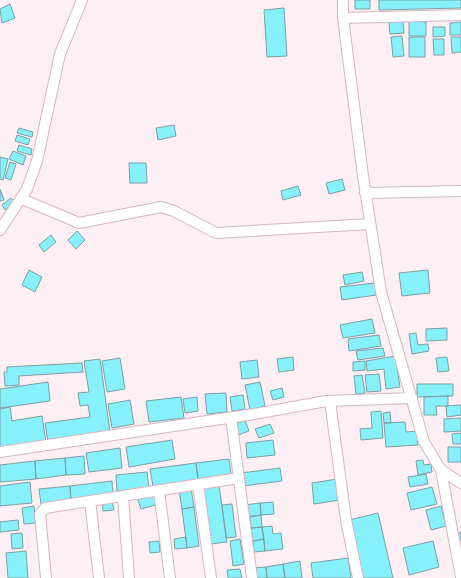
<svg xmlns="http://www.w3.org/2000/svg" width="461" height="578" viewBox="0 0 461 578" font-family="Spectral,serif">
<rect width="100%" height="100%" fill="#fdeff3"/>
<path fill="#87f1fb" stroke="#7ba0a3" d="M355 0H370V9H355Z
M379 0H461V8L379 10Z
M10 4 15 18 2 23 0 9Z
M284 8 287 56 267 57 264 10Z
M403 21 404 33 390 34 389 22Z
M409 21 426 22V36H409Z
M461 22V35H450V23Z
M433 27H445V36L433 37Z
M402 36 404 56 393 57 391 37Z
M409 37H425V57H409Z
M451 37H461V52L452 53Z
M433 39H444V55H434Z
M174 125 176 136 158 140 156 128Z
M19 128 33 132 32 137 17 133Z
M17 135 30 139 28 145 15 141Z
M19 145 32 149 31 155 17 151Z
M13 151 26 156 23 165 9 159Z
M0 157 8 159 3 180 0 179Z
M10 162 16 164 11 180 5 178Z
M129 163H146L147 183H130Z
M342 179 345 190 329 194 326 183Z
M298 186 301 195 283 200 281 191Z
M0 189 4 200 0 201Z
M11 198 15 202 5 210 2 205Z
M77 231 85 240 76 249 68 240Z
M51 235 56 242 44 252 39 245Z
M29 270 42 277 35 292 22 285Z
M428 270 430 293 402 296 399 273Z
M362 272 364 281 345 285 343 275Z
M375 283 376 295 342 300 340 287Z
M372 319 375 333 343 338 340 325Z
M447 328V340L426 341V329Z
M416 333 418 345 428 344 429 351 412 354 409 334Z
M379 335 381 346 349 351 348 339Z
M383 348 385 356 358 360 356 351Z
M395 356 400 387 386 389 384 369 367 371 366 361Z
M293 357 294 370 279 372 277 359Z
M447 357 449 371 438 372 436 358Z
M120 358 125 389 107 392 102 361Z
M100 359 110 432 48 442 45 423 90 417 88 405 80 406 78 393 89 392 84 361Z
M257 360 259 377 242 379 240 362Z
M365 361V370L353 371V362Z
M82 363 83 372 19 376V385L5 386 4 372H7V367Z
M379 374 381 391 367 392 365 375Z
M362 375 365 393 356 394 354 376Z
M48 382 50 401 0 408V389Z
M260 382 265 406 250 410 245 385Z
M417 384H453V396L417 397Z
M282 388 284 397 273 400 270 391Z
M226 393 227 412 207 414 205 394Z
M243 395 245 409 232 411 230 397Z
M448 396V406H436L437 415H424V397Z
M181 397 184 418 149 422 146 401Z
M197 397 198 411 185 413 183 399Z
M130 400 134 424 112 428 108 404Z
M461 405V415L447 417 446 406Z
M10 407 12 421 42 416 46 442 0 450V409Z
M381 411 383 438 361 440 360 429 372 428 371 412Z
M390 412 391 423H384L383 413Z
M461 418V431L444 432V419Z
M245 420 249 431 238 435 235 424Z
M405 422 406 432 417 431 418 445 386 447 384 423Z
M270 424 274 433 259 438 255 429Z
M461 433V444H453L452 434Z
M172 440 175 459 129 467 126 447Z
M273 440 275 455 247 458 246 443Z
M448 447H461V462H448Z
M120 448 122 468 89 472 86 453Z
M84 456 85 474 66 475 65 458Z
M65 458 66 475 36 479 35 461Z
M229 459 231 474 198 479 196 463Z
M423 460 424 465 431 464 432 472 418 475 416 461Z
M35 461 36 479 0 482V465Z
M196 463 198 480 153 486 150 469Z
M280 468 282 481 243 486 241 473Z
M147 472 149 488 117 491 116 475Z
M426 474 428 484 410 487 408 477Z
M337 479 340 500 314 504 312 483Z
M112 481 113 496 71 501 70 486Z
M30 482 32 503 0 506V486Z
M219 485 227 542 211 544 203 487Z
M70 486 71 501 41 504 39 489Z
M432 487 437 504 411 510 407 493Z
M191 488 194 507 182 509 179 490Z
M156 492 159 504 141 509 137 497Z
M112 501 114 510 103 511 102 502Z
M273 502 274 514 261 515 260 503Z
M260 503 261 515 245 517 244 505Z
M232 504 236 537 226 538 222 505Z
M34 506 36 523 24 524 22 508Z
M441 506 446 526 431 530 426 510Z
M194 507 199 546 187 548 182 509Z
M378 513 393 578H362L349 520Z
M261 515 262 527 251 528 250 517Z
M18 520 19 530 0 532V522Z
M272 526 273 534 281 533 283 549 265 551 262 527Z
M262 527 264 539 253 541 251 528Z
M461 532V540L457 541 455 534Z
M22 533 23 548 12 549 11 534Z
M186 537 187 548 175 549 174 539Z
M240 539 244 564 233 566 230 541Z
M264 539 265 551 254 552 253 541Z
M159 541 160 552 150 553 149 542Z
M433 541 439 567 409 575 403 548Z
M26 551 28 578H8L6 553Z
M348 558 351 578H313L311 563Z
M300 561 302 578H285L283 564Z
M283 564 285 578H267L266 567Z
M266 567 267 578H254L252 568Z
M240 569 242 578H228L227 570Z"/>
<g fill="none" stroke-linecap="round" stroke-linejoin="round">
<g stroke="#d7b5bf" stroke-width="12">
<path id="minor" d="M343 0V18L363 176 381 292 424 442 441 470 461 483
M343 18 461 15
M365 193 461 191
M22 199 79 223 161 207 174 211 216 233 370 224
M0 230 27 189 37 161 60 54 82 0
M330 401 346 520 358 578
M231 418 252 578
M0 452 254 414 326 401 412 398
M441 470 461 577
M198 484 211 578
M159 490 170 578
M123 496 129 578
M90 501 99 578
M46 578 40 514 45 508 239 478"/>
</g>
<use href="#minor" stroke="#fff" stroke-width="10"/>
</g>
</svg>
